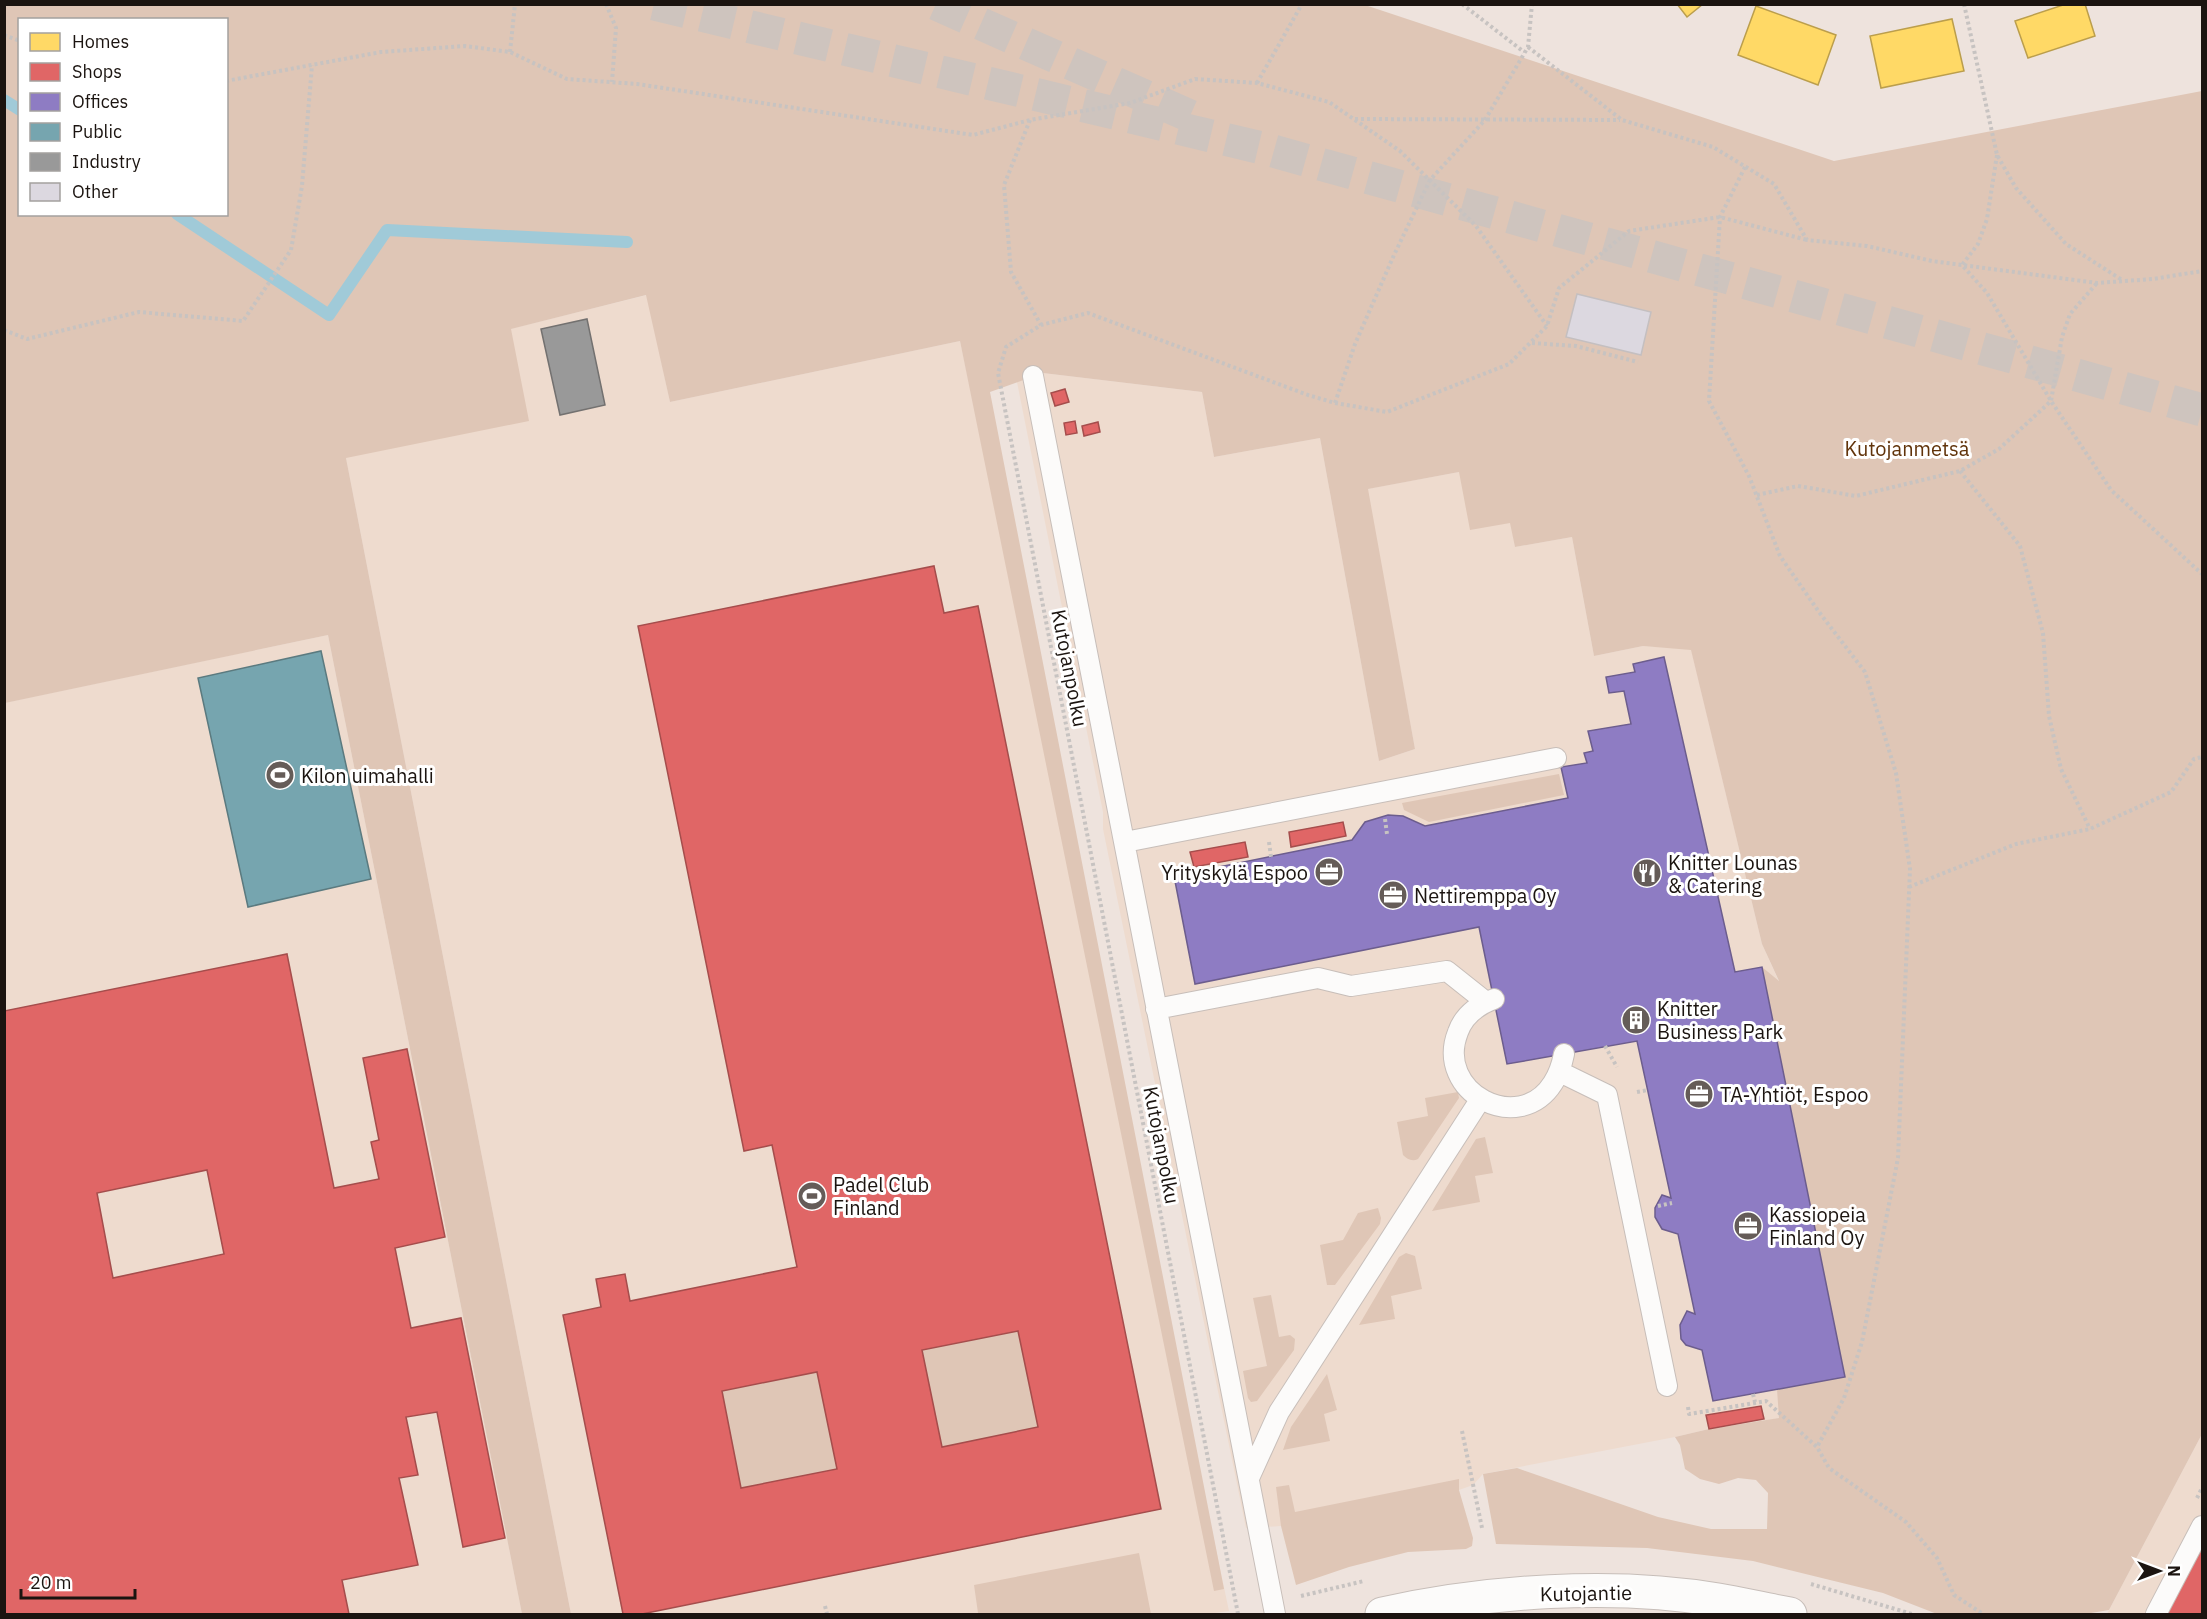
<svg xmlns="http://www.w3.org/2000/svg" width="2207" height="1619" viewBox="0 0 2207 1619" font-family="'IBM Plex Sans',sans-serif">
<rect width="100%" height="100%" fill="#eee3dd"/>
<path fill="#eedbce" d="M647 295 670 402 960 341 1229 1611 1208 1614H571L346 458 510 329Z
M1043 373 1202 392 1214 457 1320 438 1379 761 1415 749 1367 489 1459 472 1511 523 1515 547 1572 537 1594 656 1643 646 1691 649 1762 944 1839 1115 1894 1349 1780 1418 1709 1429 1675 1437 1483 1474 1473 1485 1459 1490 1281 1526 1246 1528 1103 829V812L1017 382Z
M328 635 522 1614H5L4 703Z
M2202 1434V1614H2107L2109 1610Z"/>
<path fill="#dfc6b6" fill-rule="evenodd" d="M4 5H1365L1834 161 2202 91V1434L2109 1610 2085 1614H1937L1883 1593 1753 1561 1647 1548 1496 1544 1483 1474 1517 1468 1658 1517 1711 1529H1767L1768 1493 1756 1480 1738 1478 1719 1484 1700 1479 1685 1469 1680 1445 1675 1437 1709 1429 1779 1418 1777 1389 1845 1377 1762 967 1779 981 1762 944 1691 650 1643 646 1594 656 1572 537 1515 547 1510 523 1470 530 1459 472 1368 489 1415 749 1379 761 1320 438 1214 457 1202 392 1043 373 990 392 1224 1589 1214 1591 960 341 670 402 646 295 511 329 529 421 346 458 571 1614H522L328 635 5 703ZM20 20H226V214H20Z
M1559 774 1564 795 1429 822 1404 810 1402 803Z
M1458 1092 1459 1098 1418 1159C1412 1162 1407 1159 1403 1155L1397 1122 1428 1116 1425 1098Z
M1485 1137 1493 1173 1475 1176 1480 1202 1432 1211 1476 1139Z
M1378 1208 1381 1218 1380 1224 1335 1285H1327L1320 1245 1343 1240 1358 1213Z
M1406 1253 1415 1256 1422 1289 1391 1296 1395 1319 1359 1325 1399 1257Z
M1271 1295 1279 1337 1290 1335 1295 1339 1294 1350 1257 1401 1251 1402 1248 1398 1243 1371 1267 1366 1253 1298Z
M1018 1331 1038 1427 942 1447 922 1350Z
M817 1372 837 1469 741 1488 722 1391Z
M1327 1374 1337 1410 1324 1414 1330 1441 1283 1450 1291 1427Z
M1459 1479V1490L1473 1538 1472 1546 1466 1549 1408 1552 1349 1567 1296 1585 1281 1526 1276 1487 1289 1485 1295 1512Z
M1139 1553 1151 1614H975L978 1613 974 1585Z"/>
<path fill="#ffd966" stroke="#bb9e4c" stroke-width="1.5" d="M1677 4H1703L1687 17Z
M2066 4H2085L2095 36 2028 58 2015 21Z
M1756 6 1836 35 1818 85 1738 55Z
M1952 19 1964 71 1881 88 1870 36Z"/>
<path fill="#e06666" stroke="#a54d4c" stroke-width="1.5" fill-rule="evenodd" d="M1065 389 1069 402 1055 406 1051 393Z
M1075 421 1077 433 1066 435 1064 423Z
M1098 422 1100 432 1084 436 1082 426Z
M934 566 944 613 978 606 1161 1509 642 1614H623L563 1315 601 1307 596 1279 625 1274 630 1301 797 1267 772 1145 744 1151 638 626ZM1018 1331 1038 1427 942 1447 922 1350ZM817 1372 837 1469 741 1488 722 1391Z
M1343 822 1346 836 1291 847 1289 832Z
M1245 842 1248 857 1194 867 1190 852Z
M287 954 334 1188 379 1179 371 1142 379 1140 363 1058 407 1049 445 1237 395 1248 411 1328 461 1318 505 1538 463 1547 437 1412 406 1417 418 1475 399 1478 418 1565 342 1580 349 1614H4V1011ZM207 1170 224 1254 113 1278 97 1193Z
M1761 1406 1764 1419 1709 1429 1706 1415Z
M2202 1516V1614H2150Z"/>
<path fill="#8e7cc3" stroke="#6c5d8d" stroke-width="1.5" d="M1664 657 1735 972 1762 967 1845 1377 1713 1401 1702 1350 1686 1345 1681 1339 1680 1325 1687 1311 1695 1314 1678 1234 1662 1229 1655 1217V1208L1662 1195 1671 1198 1637 1041 1507 1064 1479 927 1195 984 1174 876 1352 840 1365 822 1388 815 1403 816 1425 826 1568 798 1561 767 1587 763 1584 753 1593 751 1588 731 1631 724 1624 691 1609 693 1606 677 1635 672 1633 664Z"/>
<path fill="#76a5af" stroke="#5b7a7f" stroke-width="1.5" d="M321 651 371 879 248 907 198 678Z"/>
<path fill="#999" stroke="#737170" stroke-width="1.5" d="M587 319 605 405 560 415 541 329Z"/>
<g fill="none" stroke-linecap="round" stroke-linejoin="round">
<path stroke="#a0cad8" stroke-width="12" d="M4 100 20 110
M177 214 329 315 387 230 627 242"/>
</g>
<path fill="#dcd8e0" stroke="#c4bfc0" stroke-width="1.5" d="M1577 294 1651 312 1641 355 1566 337Z"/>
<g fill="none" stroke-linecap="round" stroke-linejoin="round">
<path stroke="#cec4be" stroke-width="33" stroke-dasharray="33 16" stroke-linecap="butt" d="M654 4 1266 149 2202 410
M936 4 1190 116"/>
<g stroke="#c7beb9" stroke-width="22">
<path id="lane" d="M1033 376 1275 1614
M1125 842 1556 758
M1494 999C1478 1005 1464 1015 1458 1032 1434 1092 1519 1137 1553 1083 1559 1074 1562 1064 1564 1054
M1156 1009 1318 978 1351 986 1447 971 1486 1002
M1560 1072 1607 1095 1667 1386
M1249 1478 1279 1412 1480 1100
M2156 1614 2202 1526"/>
</g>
<g stroke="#c7beb9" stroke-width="35">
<path id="street" d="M1382 1614C1487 1591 1612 1582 1718 1600 1742 1604 1766 1610 1790 1614"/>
</g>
<path stroke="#c7c3c1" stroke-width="4" stroke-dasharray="3 3" stroke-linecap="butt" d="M606 4 616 28 612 82
M1462 4 1524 52
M1964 4 1997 155 2016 188 2066 244 2122 280
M4 35 20 41
M1528 47 1622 120 1713 147 1774 184 1807 240 1867 246 1932 261 1962 265 1987 293 2051 401 2111 490 2202 574
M510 52 515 4
M226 81 381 52 465 46 510 52 567 79 637 84 973 135 1030 120 1130 103 1195 79 1257 83 1329 102 1400 151 1476 226 1547 326
M1257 83 1302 4
M1355 119 1620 120
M1030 120 1004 185 1011 272 1041 325
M1997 155 1987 219 1978 244 1962 265 2097 283 2153 279 2202 271
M1745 167 1720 217 1709 401 1749 476 1780 556 1819 612 1865 672 1896 773 1910 869 1898 1158 1862 1342 1844 1398 1817 1447
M4 330 27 339 139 312 243 321 291 250 302 186 312 65
M1532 343 1576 346 1638 362
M1335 403 1355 344 1394 255 1430 180 1485 120 1528 47 1532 4
M1960 471 2020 546 2043 633 2049 716 2061 769 2090 829
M1757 495 1798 486 1856 496 1960 471 1999 449 2051 401 2062 337 2070 314 2097 283
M1385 819 1387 834
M1269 842 1271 857
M1909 887 2016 844 2090 829 2171 792 2194 759 2202 757
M1605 1046 1617 1067
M1637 1092 1648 1090
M1658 1206 1672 1203
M1753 1394 1755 1402
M1688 1407 1689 1414 1766 1401 1817 1447 1829 1468 1906 1522 1937 1558 1954 1595 1983 1614
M1462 1431 1482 1528
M2197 1498 2202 1488
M1811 1584 1912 1614
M1301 1596 1364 1581
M825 1606 827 1614
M1238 1614 998 373 1006 347 1041 325 1088 313 1308 395 1335 403 1387 412 1509 364 1547 326 1559 288 1629 231 1720 217 1807 240"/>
<use href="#lane" stroke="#fcfbfa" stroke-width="20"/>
<use href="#street" stroke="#fcfbfa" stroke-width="33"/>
</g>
<defs>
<g id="stadium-disc" transform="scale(1.5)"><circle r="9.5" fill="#655c58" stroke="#fff"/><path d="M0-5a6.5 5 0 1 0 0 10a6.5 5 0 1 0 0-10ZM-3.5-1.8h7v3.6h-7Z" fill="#fff"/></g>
<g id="office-disc" transform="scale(1.5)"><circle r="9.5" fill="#655c58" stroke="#fff"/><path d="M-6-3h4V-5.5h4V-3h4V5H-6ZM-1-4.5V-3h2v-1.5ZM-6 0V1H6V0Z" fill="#fff"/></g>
<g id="restaurant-disc" transform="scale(1.5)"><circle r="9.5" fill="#655c58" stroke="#fff"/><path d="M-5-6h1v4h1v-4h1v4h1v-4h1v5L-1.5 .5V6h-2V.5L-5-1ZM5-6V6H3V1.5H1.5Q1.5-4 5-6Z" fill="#fff"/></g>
<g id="building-disc" transform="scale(1.5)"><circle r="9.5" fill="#655c58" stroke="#fff"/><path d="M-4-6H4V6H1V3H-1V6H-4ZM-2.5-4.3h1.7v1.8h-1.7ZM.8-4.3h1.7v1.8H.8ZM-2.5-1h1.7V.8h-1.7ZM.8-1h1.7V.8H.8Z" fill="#fff"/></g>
</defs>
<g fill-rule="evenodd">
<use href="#stadium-disc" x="280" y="775"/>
<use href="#office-disc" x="1329" y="872"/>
<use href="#restaurant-disc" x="1647" y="873"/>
<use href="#office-disc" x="1393" y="895"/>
<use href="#building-disc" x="1636" y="1020"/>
<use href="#office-disc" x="1699" y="1094"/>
<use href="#stadium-disc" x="812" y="1196"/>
<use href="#office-disc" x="1748" y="1226"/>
</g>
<g text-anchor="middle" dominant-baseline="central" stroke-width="6" stroke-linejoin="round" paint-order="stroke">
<g font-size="20" fill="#60330a" stroke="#fff">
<text x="1907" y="448">Kutojanmetsä</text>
</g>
<g font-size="20" fill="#1b1410" stroke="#fff">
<text transform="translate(1070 668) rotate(79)">Kutojanpolku</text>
<text transform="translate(1162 1145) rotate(79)">Kutojanpolku</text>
<text transform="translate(1586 1593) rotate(-1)">Kutojantie</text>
</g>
<g font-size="20" fill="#1b1410" stroke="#fff" text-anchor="start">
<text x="301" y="775">Kilon uimahalli</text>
<text x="1668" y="862">Knitter Lounas<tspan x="1668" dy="23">&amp; Catering</tspan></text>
<text x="1308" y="872" text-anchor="end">Yrityskylä Espoo</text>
<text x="1414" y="895">Nettiremppa Oy</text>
<text x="1657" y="1008">Knitter<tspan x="1657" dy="23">Business Park</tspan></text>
<text x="1720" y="1094">TA-Yhtiöt, Espoo</text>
<text x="833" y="1184">Padel Club<tspan x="833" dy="23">Finland</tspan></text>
<text x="1769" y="1214">Kassiopeia<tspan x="1769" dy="23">Finland Oy</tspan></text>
</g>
</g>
<rect width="2207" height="1619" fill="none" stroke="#1b1410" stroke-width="12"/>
<rect x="18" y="18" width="210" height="198" fill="#ffffff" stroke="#a4a19f" stroke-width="1.5"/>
<rect x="30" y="33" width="30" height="18" fill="#ffd966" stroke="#a4a19f" stroke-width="1.5"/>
<text x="72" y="48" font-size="18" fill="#1b1410">Homes</text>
<rect x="30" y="63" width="30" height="18" fill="#e06666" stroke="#a4a19f" stroke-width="1.5"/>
<text x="72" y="78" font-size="18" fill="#1b1410">Shops</text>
<rect x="30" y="93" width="30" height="18" fill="#8e7cc3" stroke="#a4a19f" stroke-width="1.5"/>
<text x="72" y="108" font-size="18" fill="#1b1410">Offices</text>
<rect x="30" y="123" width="30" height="18" fill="#76a5af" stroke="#a4a19f" stroke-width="1.5"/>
<text x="72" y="138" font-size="18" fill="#1b1410">Public</text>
<rect x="30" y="153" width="30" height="18" fill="#999999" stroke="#a4a19f" stroke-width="1.5"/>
<text x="72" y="168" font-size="18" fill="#1b1410">Industry</text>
<rect x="30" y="183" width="30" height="18" fill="#dcd8e0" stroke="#a4a19f" stroke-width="1.5"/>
<text x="72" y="198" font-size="18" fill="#1b1410">Other</text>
<g transform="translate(2159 1571) rotate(90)" stroke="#ffffff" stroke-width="4.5" paint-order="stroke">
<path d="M0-4.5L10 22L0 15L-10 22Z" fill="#1b1410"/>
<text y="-9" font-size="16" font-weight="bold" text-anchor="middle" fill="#1b1410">N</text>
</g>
<path d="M21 1589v9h114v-9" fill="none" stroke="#1b1410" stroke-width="3"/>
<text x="30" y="1589" font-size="18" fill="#1b1410" stroke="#ffffff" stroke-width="4.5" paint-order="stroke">20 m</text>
</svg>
